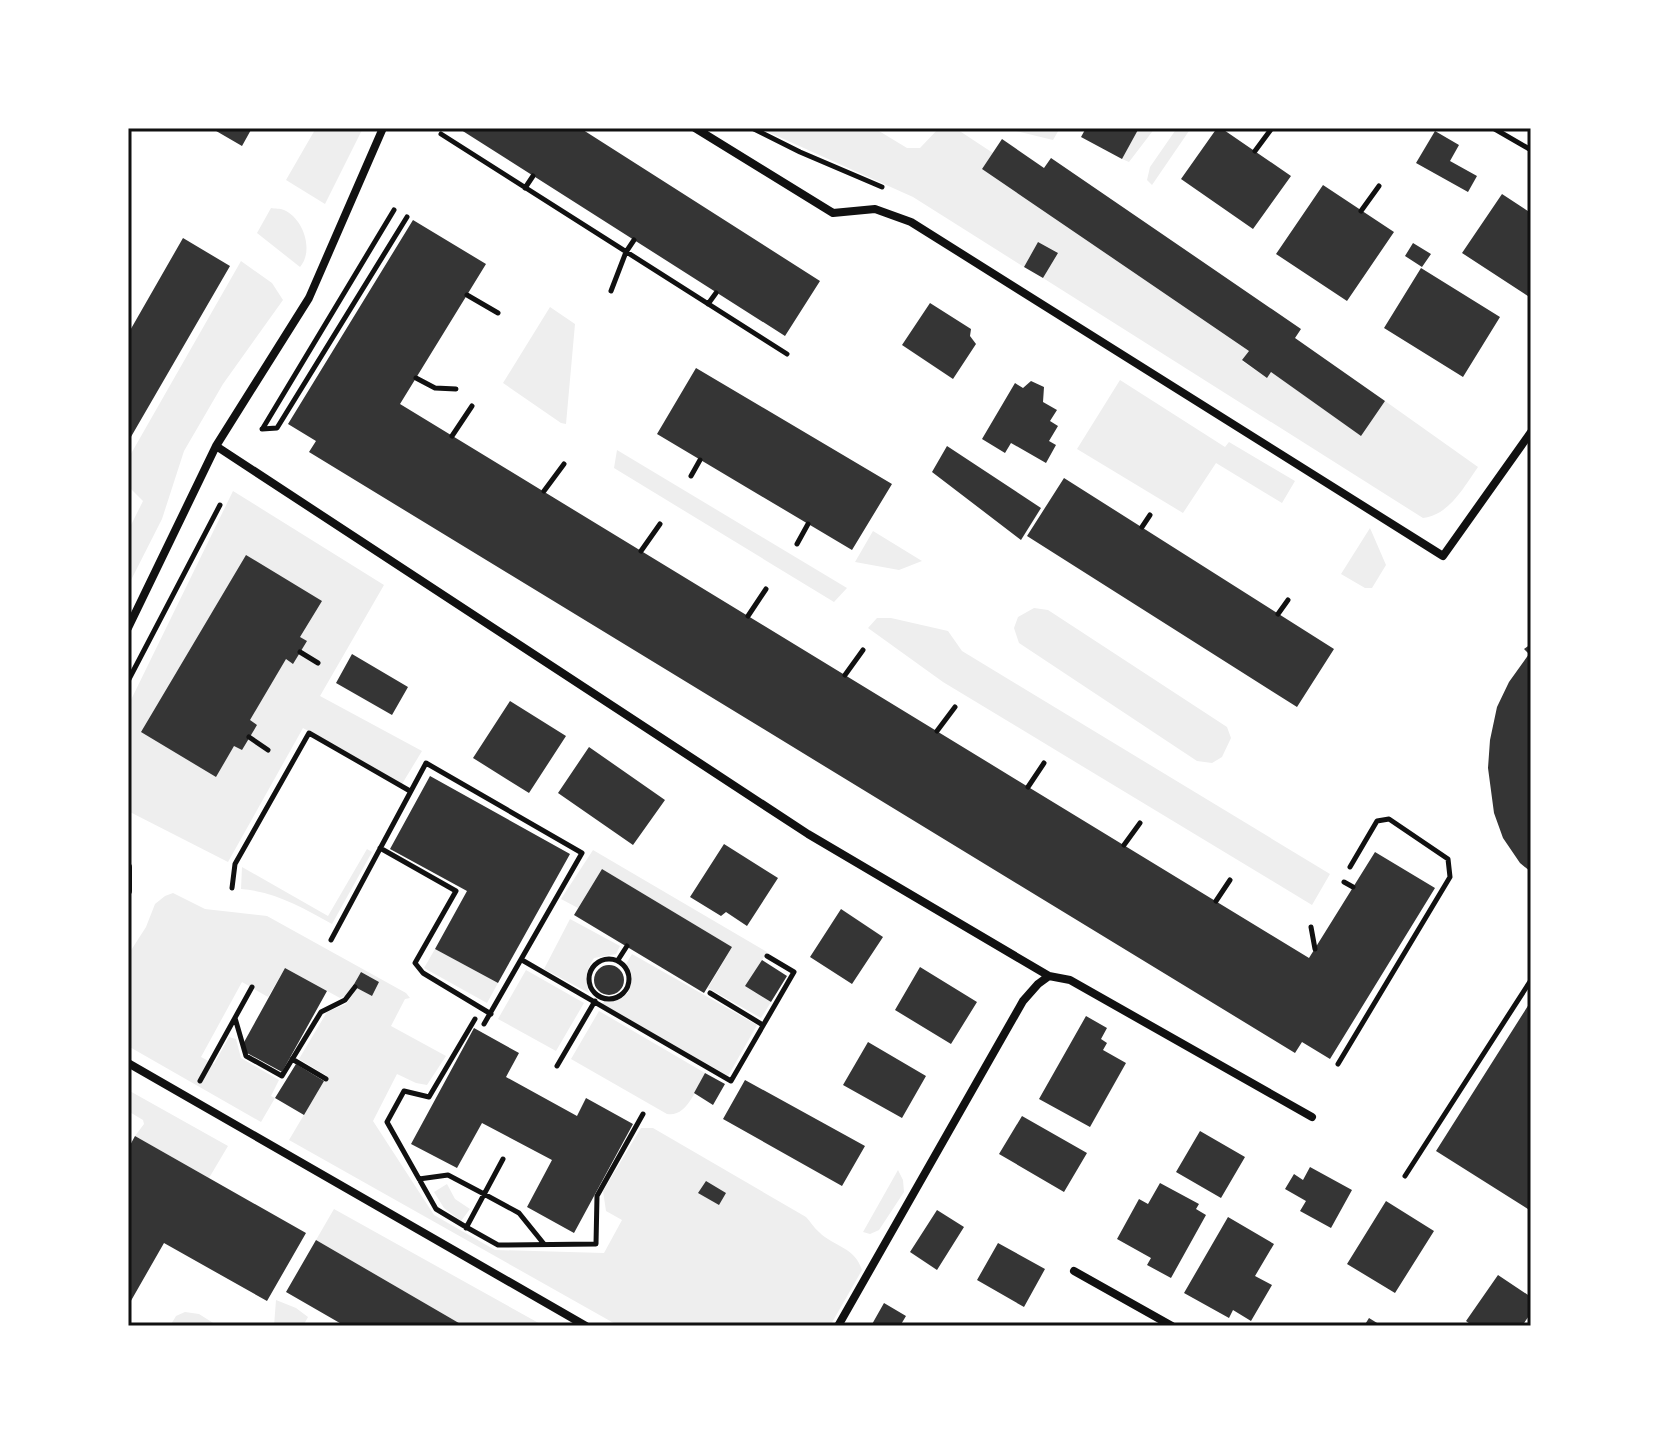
<svg xmlns="http://www.w3.org/2000/svg" width="1659" height="1454" viewBox="0 0 1659 1454" font-family="'Public Sans',sans-serif">
<rect width="100%" height="100%" fill="#fff"/>
<path fill="#eee" d="M316 128H363L325 204 286 180Z
M759 128H874L907 148H920L939 128H955L993 153 982 169 1249 351 1242 361 1267 378 1271 372 1360 435 1385 401 1478 467C1464 487 1449 515 1423 518L1043 278 1057 252 1038 242 1024 267 913 197Z
M1004 128H1060L1053 140Z
M1139 128H1155L1129 162 1122 159Z
M1177 128H1191L1152 185 1147 180 1150 167Z
M271 208C275 209 280 208 284 210 304 219 314 251 300 267L257 233Z
M241 261 272 283 283 300 223 384 184 451 162 519 128 586V531L143 501 128 486V459Z
M550 307 575 324 566 424 561 423 503 383Z
M1120 380 1225 447 1229 442 1295 481 1282 503 1216 463 1183 513 1077 449Z
M617 450 847 588 834 602 614 468Z
M233 491 384 585 320 696 422 751 402 784 303 728 228 862 128 811V706Z
M1370 528 1386 565 1372 588H1365L1341 574Z
M873 531 922 561 899 570 855 562Z
M1034 608 1048 610 1227 727 1231 738 1222 757 1212 763 1197 761 1019 643 1014 628 1018 617Z
M877 618H891L948 631 962 651 1330 874 1312 905 943 682 868 628Z
M367 849 372 852 332 924C301 907 276 892 241 889L242 867 328 916Z
M593 850 767 952 746 986 771 1002 761 1018 708 988 732 947 602 869 578 908 561 899Z
M173 893 205 909 267 916 406 993 410 998 405 999 391 1026 446 1056 427 1085 416 1083 397 1074 373 1121 434 1215 495 1250 604 1253 622 1220 606 1211 603 1191 641 1128H653L806 1217C811 1222 814 1228 819 1232 834 1247 855 1247 862 1270L830 1326H619L289 1140 327 1076 299 1059 327 1012 346 1004 357 988 372 996 379 982 361 972 347 995 340 998 285 968 268 997 242 982 201 1057 214 1064 229 1037 236 1039 241 1058 279 1080 271 1096 275 1098 261 1122 128 1046V955L146 927 155 904 165 896Z
M570 919 620 946 616 954 594 958C586 970 585 979 589 993L544 969Z
M435 949 498 983 487 1003 424 968Z
M632 954 757 1025 728 1076 602 1004 604 1001C631 1002 636 985 626 964Z
M526 970 584 1003 556 1051 498 1019Z
M599 1011 705 1073C697 1087 687 1118 667 1114L571 1059Z
M128 1090 228 1146 209 1178 135 1136 144 1124 143 1120 128 1111Z
M898 1170 903 1180 904 1192 879 1230 870 1234 863 1232Z
M447 1184 455 1199 470 1209 461 1221 444 1208 434 1192Z
M334 1209 544 1326H464L316 1240Z
M276 1300 296 1308 308 1317 303 1326H274Z
M185 1312 199 1314 218 1326H170L176 1316Z"/>
<path fill="#353535" d="M211 128H252L242 146Z
M458 128H580L820 281 785 336Z
M1086 128H1139L1122 159 1081 137Z
M1217 128H1221L1291 176 1253 229 1181 179Z
M1435 131 1459 145 1450 161 1477 176 1468 192 1416 163Z
M1002 139 1044 168 1051 158 1301 329 1295 338 1385 401 1361 436 1271 372 1267 378 1242 360 1249 351 982 169Z
M1323 185 1394 232 1347 301 1276 254Z
M1502 194 1531 213V298L1462 253Z
M413 220 486 264 400 404 1309 958 1375 852 1435 888 1330 1059 1302 1042 1295 1053 309 452 316 441 288 424Z
M183 238 230 266 128 442V334Z
M1038 242 1058 253 1043 278 1024 267Z
M1413 243 1431 254 1422 267 1405 256Z
M1421 268 1500 317 1463 377 1384 328Z
M930 303 971 329 970 336 976 344 953 379 902 345Z
M696 368 892 484 852 550 657 434Z
M1031 381 1044 387 1043 402 1057 410 1050 421 1058 426 1049 441 1056 445 1046 463 1011 443 1005 453 982 439 1015 383 1023 388Z
M947 446 1041 508 1021 540 932 472Z
M1064 478 1334 649 1297 707 1027 536Z
M246 555 322 601 300 637 307 641 293 664 286 659 250 720 257 725 242 750 234 746 216 777 141 732Z
M1531 644V872L1520 863 1503 838 1494 813 1488 768 1490 740 1497 707 1509 682 1529 654 1524 649Z
M352 654 408 687 392 715 336 683Z
M510 701 566 736 529 793 473 758Z
M589 747 665 800 633 845 558 793Z
M430 776 570 854 498 983 435 949 467 891 390 849Z
M724 844 778 878 747 926 726 912 721 916 690 897Z
M602 869 732 947 704 993 574 915Z
M841 909 883 937 852 984 810 957Z
M762 960 787 976 771 1002 745 986Z
M594 980a15 15 0 1 1 30 0a15 15 0 1 1-30 0Z
M920 967 977 1002 951 1044 895 1010Z
M285 968 327 991 282 1072 247 1053 243 1044Z
M361 972 379 982 372 996 353 986Z
M1531 1001V1211L1436 1151Z
M1086 1016 1107 1028 1101 1039 1107 1043 1103 1050 1126 1063 1090 1127 1039 1099Z
M474 1028 519 1053 506 1077 577 1116 586 1098 633 1124 574 1233 527 1207 552 1160 482 1123 457 1168 411 1144Z
M868 1042 926 1076 902 1118 843 1085Z
M296 1064 324 1081 304 1115 275 1098Z
M705 1073 725 1084 713 1105 694 1093Z
M745 1080 865 1146 842 1186 723 1119Z
M1022 1116 1087 1153 1064 1192 999 1154Z
M1200 1131 1245 1157 1221 1198 1176 1172Z
M135 1136 306 1233 267 1301 164 1243 128 1306V1149Z
M1310 1167 1352 1190 1331 1228 1300 1211 1306 1201 1285 1189 1294 1174 1303 1180Z
M706 1181 726 1193 719 1205 698 1193Z
M1160 1183 1199 1204 1196 1209 1206 1215 1171 1278 1147 1265 1151 1258 1117 1239 1139 1199 1148 1204Z
M1386 1201 1434 1231 1395 1293 1347 1264Z
M937 1210 964 1227 937 1270 910 1252Z
M1228 1217 1274 1244 1255 1276 1272 1285 1251 1321 1233 1310 1229 1318 1184 1293Z
M316 1240 464 1326H345L286 1292Z
M998 1243 1045 1269 1024 1307 977 1280Z
M1498 1275 1531 1297V1313L1522 1326H1473L1466 1321Z
M884 1303 906 1316 900 1326H871Z
M1369 1318 1382 1326H1364Z"/>
<g fill="none" stroke-linecap="round" stroke-linejoin="round">
<path stroke="#111" stroke-width="5" d="M752 128 800 152 882 187
M1493 128 1531 150
M441 134 787 354
M1255 151 1272 128
M525 188 533 176
M1361 211 1379 186
M611 291 626 252 634 240
M467 295 498 313
M708 304 716 293
M416 378 435 388 456 389
M263 428 394 210
M262 429 277 428 407 217
M452 436 472 406
M691 476 700 460
M544 491 564 464
M1142 527 1150 515
M797 544 808 524
M641 551 660 524
M1278 614 1288 600
M748 616 766 589
M300 652 318 663
M845 675 863 650
M128 681 220 505
M937 731 955 707
M249 737 268 750
M1028 787 1044 763
M1124 845 1140 823
M380 848 456 891 415 963 423 973 491 1014
M1344 882 1353 887
M232 888 235 864 309 733 410 791
M1216 901 1230 880
M1311 927 1315 949
M331 940 426 763 582 853 484 1024
M589 979a20 20 0 1 1 40 0a20 20 0 1 1-40 0Z
M522 960 731 1081 794 972 767 956
M618 960 627 946
M710 993 763 1025
M235 1018 246 1056 282 1076 321 1012 345 1000 355 987
M475 1019 429 1097 404 1091 387 1122 436 1209 466 1227 498 1245 596 1244 597 1196 643 1114
M292 1059 326 1079
M1338 1064 1450 877 1448 859 1389 819 1377 821 1350 867
M557 1066 595 1001
M200 1081 252 987
M1405 1176 1531 980
M419 1179 448 1175 484 1194 519 1213 544 1244
M466 1228 503 1159"/>
<path stroke="#111" stroke-width="8" d="M695 128 833 213 875 209 911 222 1443 556 1531 432
M216 446 808 834 1049 976 1070 980 1312 1117
M128 628 216 446 309 298 383 128
M128 867V891
M128 1063 586 1326
M1074 1271 1172 1326
M838 1326 1023 1001 1038 984 1049 976"/>
</g>
<rect width="1659" height="1454" fill="none" stroke="#ffffff" stroke-width="260"/>
<rect x="130" y="130" width="1399" height="1194" fill="none" stroke="#111" stroke-width="3"/>
</svg>
